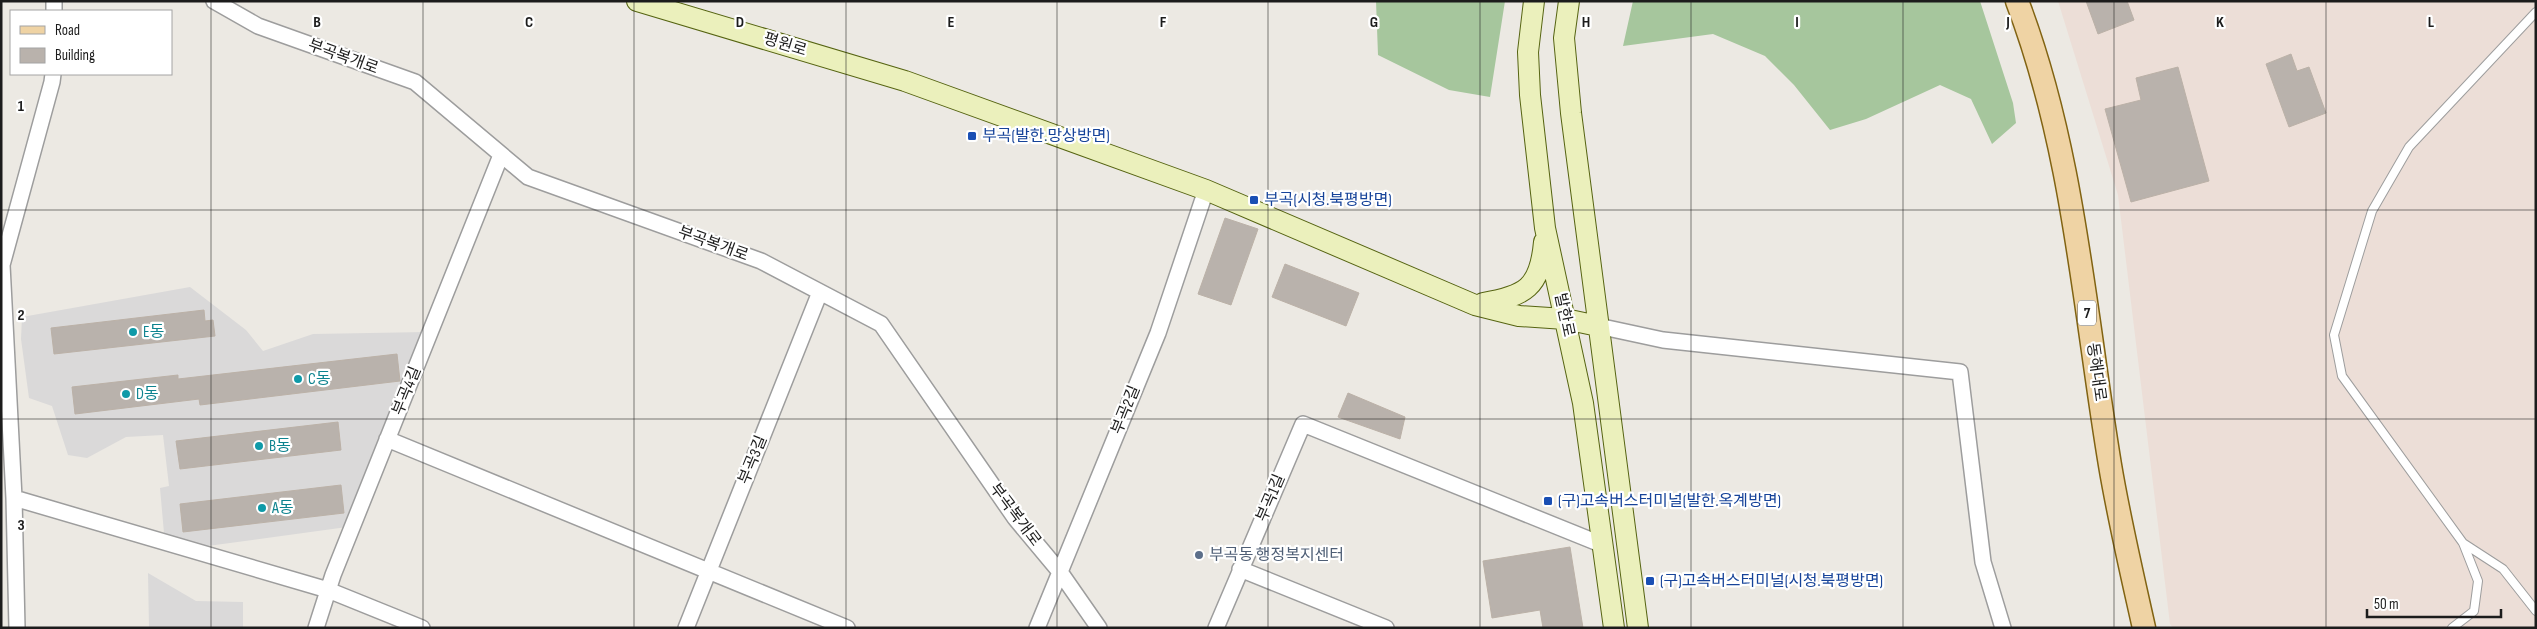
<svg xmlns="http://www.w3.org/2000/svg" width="2537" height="629" viewBox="0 0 2537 629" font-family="'Sofia Sans Condensed','Noto Sans KR',sans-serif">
<rect width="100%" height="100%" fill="#ece9e3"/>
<path fill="#dad9d9" d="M190 287 246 330 263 351 313 334 426 332 347 527 178 550 164 533 160 488 169 486 163 435 126 437 87 458 68 455 52 406 29 398 21 339 22 317Z
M148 573 196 601 243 602V628H149Z"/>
<path fill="#ecded7" d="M2058 1H2536V628H2173L2170 624 2118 195Z"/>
<path fill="#a6c69d" d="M1376 1H1505L1490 97 1449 90 1378 55Z
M1633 1H1980L2013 103 2016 123 1992 144 1971 99 1940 85 1866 119 1830 130 1794 85 1765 56 1713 34 1623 46Z"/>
<path fill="#b9b2ac" stroke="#bbb1a7" d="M2086 1H2127L2134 20 2098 34Z
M2291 54 2297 71 2309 67 2326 113 2289 127 2266 64Z
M2178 67 2209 181 2131 202 2105 109 2141 100 2136 78Z
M1225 218 1258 229 1231 305 1198 294Z
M1285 264 1359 293 1346 326 1272 297Z
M204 310 205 321 213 320 215 336 54 354 51 328Z
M397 354 400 381 200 405 199 399 75 414 72 387 178 375V379Z
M1348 393 1405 417 1400 439 1338 417Z
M338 422 341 450 180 469 176 441Z
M341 485 344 513 183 532 180 504Z
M1570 547 1583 628H1543L1540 610 1492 618 1483 561Z"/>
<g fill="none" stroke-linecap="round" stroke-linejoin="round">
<g stroke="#9d9d9d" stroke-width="10">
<path id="lane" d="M2463 543 2503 569 2536 611
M2452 628 2474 611 2478 581 2463 543 2342 376 2334 335 2372 211 2409 147 2536 12"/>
</g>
<g stroke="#9d9d9d" stroke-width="18">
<path id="street" d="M214 1 258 26 415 82 528 177 761 261 881 324 1015 518 1060 572 1099 628
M54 11V1
M1598 326 1663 340 1960 372 1983 562 2003 628
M387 439 847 628
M14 498 328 590 422 628
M1240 569 1386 628
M17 628 14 498 2 265 52 82 53 74
M316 628 333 575 501 155
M686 628 820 292
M1037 628 1158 333 1206 190
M1216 628 1303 424 1603 545"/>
</g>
<g stroke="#566412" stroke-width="22">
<path id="secondary" d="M637 1 905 81 1206 190 1475 305 1519 316 1565 319 1598 326
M1534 1 1528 52 1530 95 1545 228 1583 403 1614 628
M1569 1 1564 38 1571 113 1638 628
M1483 303C1525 296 1540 288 1544 242"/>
</g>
<g stroke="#816312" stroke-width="25">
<path id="primary" d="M2017 1C2074 150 2084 309 2110 465 2119 519 2132 574 2144 628"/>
</g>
<use href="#lane" stroke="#fff" stroke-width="8"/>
<use href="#street" stroke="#fff" stroke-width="15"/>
<use href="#secondary" stroke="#ebf0bc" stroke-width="20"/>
<use href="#primary" stroke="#efd3a4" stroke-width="22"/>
</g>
<path fill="none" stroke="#1c1c1c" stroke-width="1" stroke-opacity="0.55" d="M211 1V628M423 1V628M634 1V628M846 1V628M1057 1V628M1268 1V628M1480 1V628M1691 1V628M1903 1V628M2114 1V628M2326 1V628M1 210H2536M1 419H2536"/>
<g fill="#1a4fb4" stroke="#fff" stroke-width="2">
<rect x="967" y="131" width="10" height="10" rx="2.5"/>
<rect x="1249" y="195" width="10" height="10" rx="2.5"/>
<rect x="1543" y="496" width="10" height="10" rx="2.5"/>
<rect x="1645" y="576" width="10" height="10" rx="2.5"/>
</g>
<g fill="#0f9aa8" stroke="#fff" stroke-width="2">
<circle cx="133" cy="332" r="5"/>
<circle cx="298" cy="379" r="5"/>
<circle cx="126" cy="394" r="5"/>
<circle cx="259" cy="446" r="5"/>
<circle cx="262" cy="508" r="5"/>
</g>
<circle fill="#5c6f8a" stroke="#fff" stroke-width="2" cx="1199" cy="555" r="5"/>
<g text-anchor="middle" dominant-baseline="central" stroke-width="4.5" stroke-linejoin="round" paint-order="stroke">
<rect fill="#fff" stroke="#606060" stroke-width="1" x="2078" y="300.5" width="18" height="25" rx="4"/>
<g font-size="15" font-weight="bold" fill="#1c1c1c">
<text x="2087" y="313">7</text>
</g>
<g font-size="16" fill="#1c1c1c" stroke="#fff">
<text transform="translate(785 45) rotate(17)">평원로</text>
<text transform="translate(343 57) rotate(20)">부곡복개로</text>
<text transform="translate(713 244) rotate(20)">부곡복개로</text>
<text transform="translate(1564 315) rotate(78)">발한로</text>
<text transform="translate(2096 372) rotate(82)">동해대로</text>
<text transform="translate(407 391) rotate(-68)">부곡4길</text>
<text transform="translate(1126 410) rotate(-68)">부곡2길</text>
<text transform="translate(753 460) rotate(-68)">부곡3길</text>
<text transform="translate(1271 498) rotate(-67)">부곡1길</text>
<text transform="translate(1015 515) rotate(53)">부곡복개로</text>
</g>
<g font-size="16" fill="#164399" stroke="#fff" text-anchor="start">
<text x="982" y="136">부곡(발한.망상방면)</text>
<text x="1264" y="200">부곡(시청.북평방면)</text>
<text x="1558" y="501">(구)고속버스터미널(발한.옥계방면)</text>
<text x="1660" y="581">(구)고속버스터미널(시청.북평방면)</text>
</g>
<g font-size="16" fill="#0d838f" stroke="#fff" text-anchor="start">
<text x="143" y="332">E동</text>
<text x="308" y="379">C동</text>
<text x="136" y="394">D동</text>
<text x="269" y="446">B동</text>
<text x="272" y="508">A동</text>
</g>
<g font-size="16" fill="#4e5e75" stroke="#fff" text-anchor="start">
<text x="1209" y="555">부곡동 행정복지센터</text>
</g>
</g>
<g font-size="16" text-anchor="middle" font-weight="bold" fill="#1c1c1c" stroke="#fff" stroke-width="4.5" stroke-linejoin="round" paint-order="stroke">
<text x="317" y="27">B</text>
<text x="529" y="27">C</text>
<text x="740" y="27">D</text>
<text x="951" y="27">E</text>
<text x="1163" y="27">F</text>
<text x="1374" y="27">G</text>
<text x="1586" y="27">H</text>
<text x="1797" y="27">I</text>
<text x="2008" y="27">J</text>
<text x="2220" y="27">K</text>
<text x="2431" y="27">L</text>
<text x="21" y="111">1</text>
<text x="21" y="320">2</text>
<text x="21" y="530">3</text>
</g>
<rect width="2537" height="629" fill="none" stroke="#1c1c1c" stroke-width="5"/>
<rect x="10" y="10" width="162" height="65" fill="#ffffff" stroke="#a4a4a4"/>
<rect x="20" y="26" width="25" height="8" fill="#efd3a4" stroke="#a4a4a4"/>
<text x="55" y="35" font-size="15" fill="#1c1c1c">Road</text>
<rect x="20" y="48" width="25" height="15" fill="#b9b2ac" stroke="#a4a4a4"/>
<text x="55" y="60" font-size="15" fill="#1c1c1c">Building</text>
<path d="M2367 609v8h134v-8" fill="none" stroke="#1c1c1c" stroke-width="2.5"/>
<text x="2374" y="609" font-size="15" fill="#1c1c1c" stroke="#ffffff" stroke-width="4" paint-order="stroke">50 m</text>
</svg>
